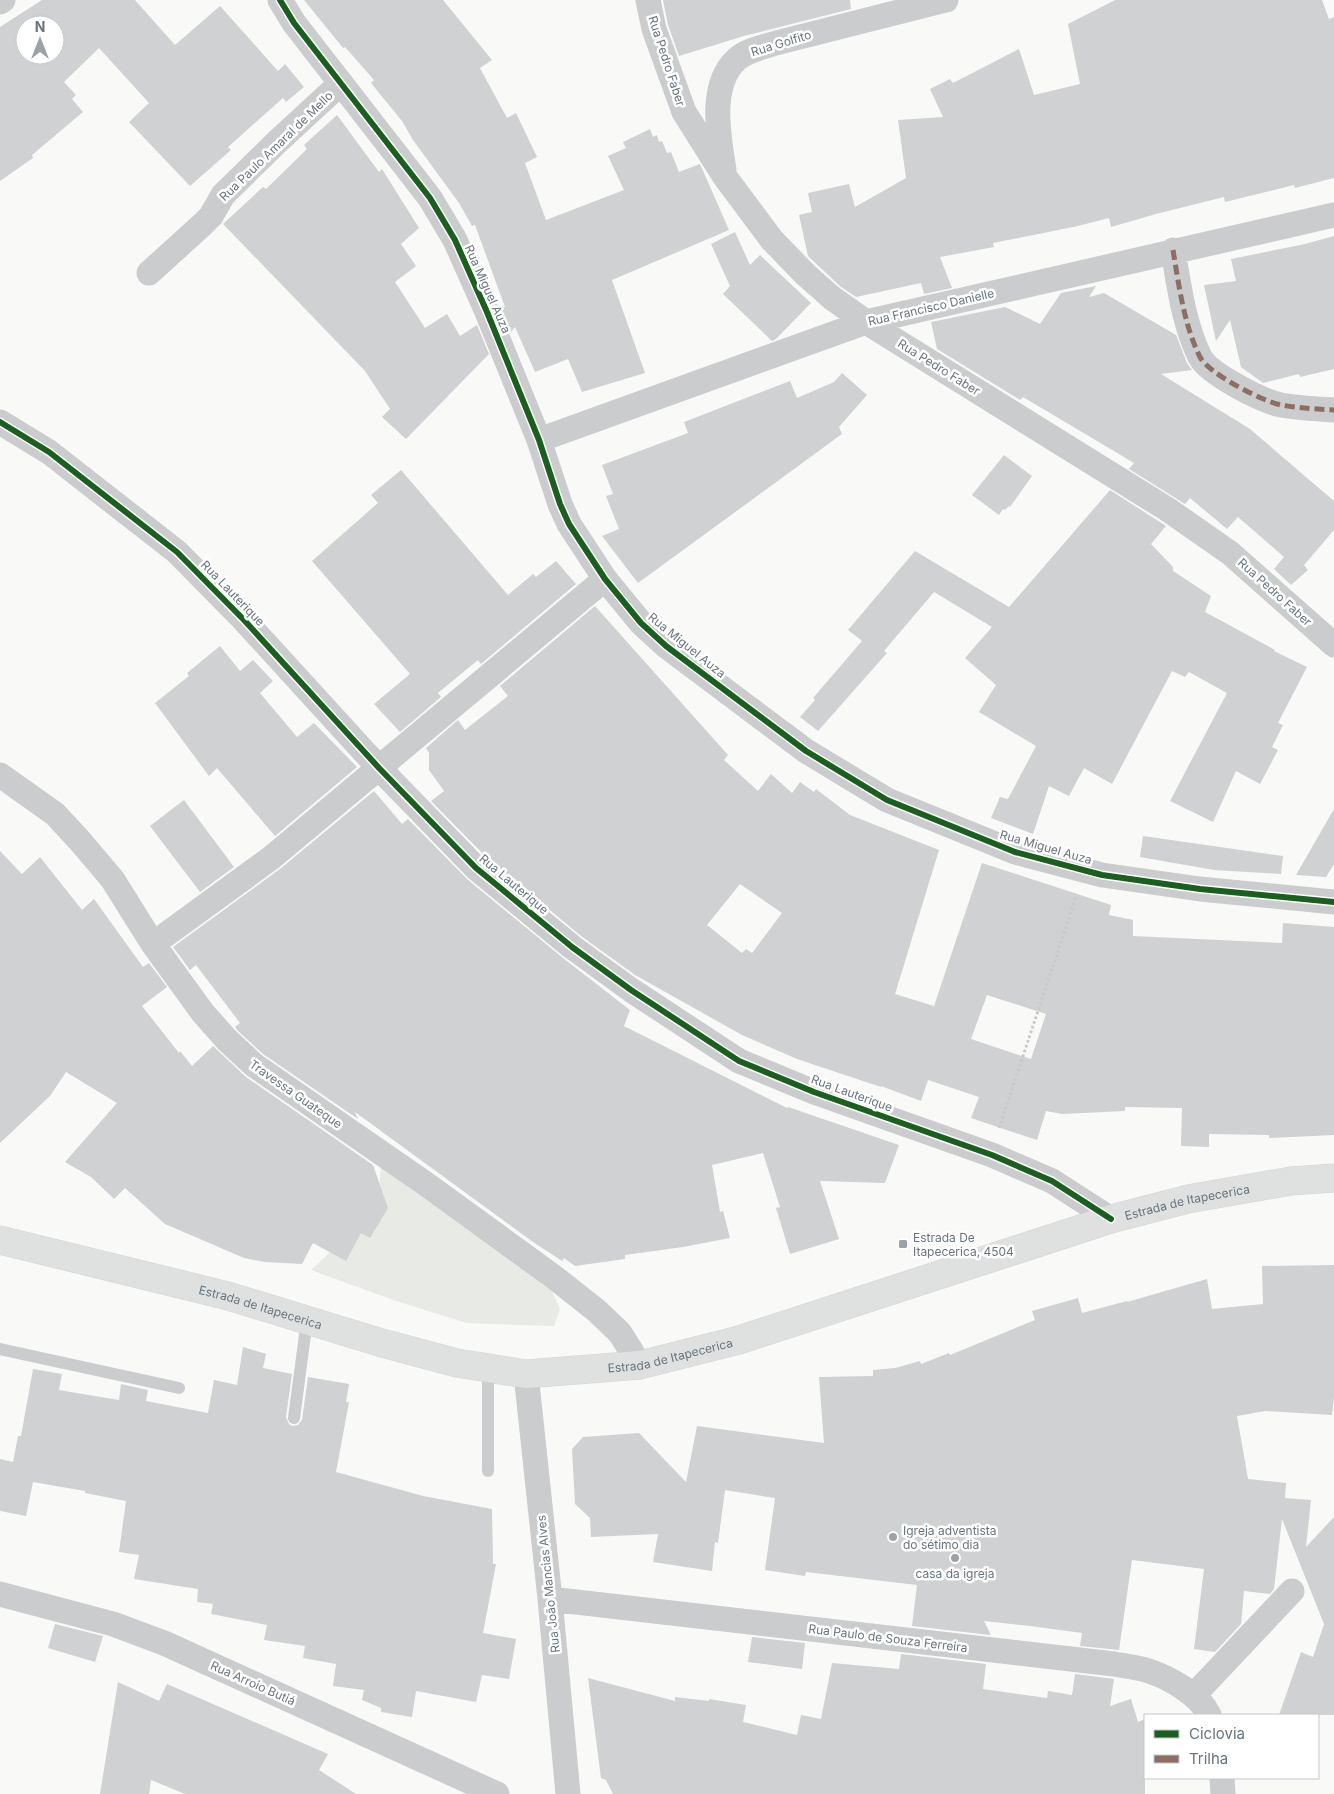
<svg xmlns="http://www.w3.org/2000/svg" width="1334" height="1794" viewBox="0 0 1334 1794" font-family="Inter,sans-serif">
<rect width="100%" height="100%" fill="#f9f9f8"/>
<path fill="#e8eae6" d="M381 1163 552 1291 560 1309 554 1326 467 1323 396 1301 311 1270 378 1207Z"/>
<path fill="#cfd1d2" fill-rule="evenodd" d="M42 0H135L175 45 220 6 278 71 285 64 304 87 286 102 283 98 228 147 231 150 190 186 129 122 149 103 99 48 64 82 76 95 72 99 83 112 32 155 33 158 0 181V27ZM25 25H55V55H25Z
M304 0H443L492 60 480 68 507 118 516 113 537 157 525 163 546 220 624 190 608 156 626 148 623 142 650 129 653 137 657 135 659 142 662 141 667 153 671 152 679 172 700 164 729 230 612 280 645 373 582 392 568 359 535 372 515 327 511 332 501 309 505 307 475 225 472 226 459 203 413 140 402 121 371 83 374 80 345 47 343 48Z
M663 0H850L851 9 744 36 679 56 668 25Z
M1115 0H1322L1329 19 1334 17V178L1295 188 1294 185 1225 202 1224 197 1156 214 1111 227 1109 218 1078 226 993 243 994 247 940 257 952 288 924 294 921 283 856 297 841 287 808 256 799 215 812 212 808 193 849 184 855 207 906 178 898 120 943 117 930 89 950 79 953 83 1019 49 1034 95 1080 84 1068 24Z
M337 115 379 172 382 169 419 228 401 244 416 266 395 282 425 328 447 314 460 336 477 325 489 354 406 439 382 417 390 409 365 371 223 224 263 187 266 189 307 149 304 145Z
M735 232 750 265 760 255 811 303 776 339 772 341 723 294 730 286 711 244Z
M1334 236V369L1300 377 1299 374 1263 383 1241 367 1230 320 1216 341 1204 285 1236 281 1231 259 1305 244Z
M1096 286 1089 297 1104 293 1176 335 1187 363 1192 370 1161 374 1250 429 1334 501V530L1304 565 1308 570 1291 585 1274 569 1284 557 1238 517 1227 529 1190 498 1185 504 1129 469 1134 463 1023 397 1020 400 937 349 931 322 1005 307 1040 324 1061 293Z
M842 373 867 395 839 427 842 434 638 583 602 536 619 529 606 496 613 494 602 465 688 433 684 422 790 381 797 398 834 382Z
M1004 455 1032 476 1010 507 1009 506 1005 510 1003 509 999 515 972 495Z
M401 470 508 595 533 574 536 577 556 561 576 584 481 664 478 660 438 693 441 697 400 732 374 704 410 674 312 561 378 503 371 495Z
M1110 490 1166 526 1151 544 1173 567V571L1211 596 1205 612 1275 650 1274 651 1307 667 1278 723 1283 725 1272 747 1278 750 1260 784 1236 771 1213 822 1170 801 1227 693 1189 672 1185 677 1172 671 1112 784 1084 768 1069 796 1049 786 1033 834 991 818 1000 797 1008 799 1036 746 979 712 996 685 965 658 992 627 934 592 884 651 887 653 818 731 800 717 815 700 813 698 862 641 848 630 915 551 1009 607Z
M595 606 728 755 724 760 758 791 771 774 792 793 800 782 814 792 816 789 850 815 939 850 895 994 934 1006 982 863 1111 905 1109 915 1133 920V936L1282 943 1283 923 1334 927V1135L1269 1138V1135L1209 1134V1147L1181 1146 1182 1108 1125 1107V1111L1062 1114 1046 1111 1037 1140 971 1118 979 1097 928 1080 921 1101 881 1086V1087L797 1059 742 1035 635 975 581 936 486 857 431 801 444 791 429 770V753L426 748 458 720 465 730 508 696 500 686ZM740 884 782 913 752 953 746 949 742 953 707 925ZM987 995 1046 1014 1031 1059 971 1039Z
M220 646 240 671 253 660 273 681 260 693 297 737 314 723 357 767 275 836 217 768 209 776 155 703 189 676 187 673Z
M374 791 402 824 408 819 467 879 563 958 630 1010 624 1026 787 1108 788 1107 899 1145 885 1183 820 1181 839 1239 790 1254 776 1208 780 1207 763 1153 712 1165 720 1212 723 1211 730 1238 683 1247 625 1255V1259L575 1266 564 1258 562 1261 533 1242 355 1112 358 1119 263 1054 237 1030 235 1027 240 1023 196 965 190 970 173 947 280 869Z
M184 800 234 867 200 892 150 826Z
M1334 809V864L1326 877 1296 875Z
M1143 836 1283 856 1281 874 1214 870 1140 857Z
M0 851 22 874 40 857 82 910 94 899 143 967 149 963 167 987 142 1006 179 1053 180 1051 192 1066 213 1046 246 1077 373 1165 388 1208 370 1238 361 1233 346 1261 313 1243 302 1264 265 1262 244 1258 165 1224 125 1188 114 1199 91 1177 65 1162 117 1103 66 1072 50 1096 0 1143Z
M1334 1265V1398L1332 1415 1265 1411 1237 1416 1248 1479 1286 1483 1285 1498 1311 1500 1306 1547 1334 1517V1715H1279L1301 1652 1313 1657 1324 1624 1282 1519 1274 1589 1270 1594 1244 1591 1241 1624 1215 1652 1194 1649 1204 1569 1132 1560 1119 1650 1080 1646 1082 1633 1030 1626 984 1621 990 1633V1635L912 1626 917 1585 806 1572 805 1576 765 1570 775 1498 725 1490 718 1543 715 1542 712 1571 653 1562 658 1534 591 1537 590 1518 575 1504 572 1449 583 1437 639 1433 686 1482 697 1426 824 1443 819 1377 873 1376V1370L895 1368 920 1361 921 1364 949 1353 950 1355 1035 1320 1032 1311 1078 1298 1082 1313 1127 1301V1302L1207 1279 1212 1309 1263 1304 1262 1266Z
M243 1347 266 1354 263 1368 292 1374 286 1417 289 1424 292 1426 298 1425 302 1420 308 1377 349 1384 346 1402H349L336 1472 423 1496 492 1509 493 1564H496L483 1633 516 1639 509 1679 482 1675 476 1702 416 1691 412 1717 381 1712V1708L362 1700 364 1690 333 1686 336 1664 303 1658 305 1646 264 1640 267 1625 211 1614 213 1604 197 1602 198 1589 134 1579 139 1555 119 1552 126 1501 85 1493V1491L33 1482 26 1516 0 1511V1459L13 1462 18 1436H21L33 1369 62 1374 59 1390 119 1400 121 1384 148 1390 146 1401 208 1413 214 1380 237 1385Z
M55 1624 103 1636 95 1662 48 1648Z
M752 1637 805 1643 802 1669 748 1662Z
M901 1654 986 1664 983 1689 1047 1698 1048 1691 1072 1695 1075 1674 1114 1679 1110 1706 1131 1699 1138 1722 1145 1719V1794H613L606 1780 601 1778 588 1678 675 1701V1697L709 1701V1699L746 1705 743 1722 797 1735 801 1715 821 1719 832 1663 899 1669Z
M118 1682 159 1701 167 1684 328 1754 319 1770 356 1794H185L151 1780 149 1794H100Z"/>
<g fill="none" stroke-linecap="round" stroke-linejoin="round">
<g stroke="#d4d5d5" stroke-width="29">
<g id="primary">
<path id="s1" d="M0 1240 228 1296 382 1343 457 1363 526 1374 640 1365 739 1340 1111 1219 1188 1199 1291 1181 1334 1178"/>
</g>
</g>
<path stroke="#c9c9ca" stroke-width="3" stroke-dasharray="2.5 2.5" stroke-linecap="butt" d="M999 1128 1076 897"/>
<path stroke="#cacccd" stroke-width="12" d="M0 1349 179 1388
M488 1368V1471
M294 1418 307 1320"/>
<path stroke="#cacccd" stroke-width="25" d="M280 0 294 23 430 198 455 240 487 312 539 440 560 504 569 524 605 579 641 623 666 646 806 751 887 800 1015 852 1102 875 1200 889 1334 902
M648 0 654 29 684 112 725 177 772 240 806 275 832 298 866 322 1167 509 1230 553 1334 645
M0 2 3 0
M724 170C719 137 708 85 737 59 747 50 764 47 776 43L946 0
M1173 250C1179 286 1184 325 1200 357 1209 374 1262 401 1281 405 1299 408 1316 409 1334 410
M149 273 203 224 211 216 223 195 277 142 341 83
M0 422 49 452 177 552 244 620 379 768 476 868 572 947 631 990 739 1061 814 1092 992 1155 1052 1181 1111 1219
M539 440 866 322 1334 215
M0 775 55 814 80 841 113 880 153 944 203 1013 227 1040 254 1065 426 1184 554 1277 597 1311 620 1333 640 1365
M153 944 271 858 605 579
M526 1374 550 1599 568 1794
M0 1594 113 1624 164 1643 497 1794
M550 1599 1114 1664C1125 1666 1138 1667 1149 1671 1170 1678 1200 1695 1209 1715
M1194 1695 1292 1591
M1222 1778 1223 1794"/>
<use href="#primary" stroke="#dfe0e0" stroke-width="28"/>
<path stroke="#8d6e63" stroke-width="5" stroke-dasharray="10 5" stroke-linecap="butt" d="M1173 250C1179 286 1184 325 1200 357 1209 374 1262 401 1281 405 1299 408 1316 409 1334 410"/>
<g stroke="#fff" stroke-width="9">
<path id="cycleway" d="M280 0 294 23 430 198 455 240 487 312 539 440 560 504 569 524 605 579 641 623 666 646 806 751 887 800 1015 852 1102 875 1200 889 1334 902
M0 422 49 452 177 552 244 620 379 768 476 868 572 947 631 990 739 1061 814 1092 992 1155 1052 1181 1111 1219"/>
</g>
<use href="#cycleway" stroke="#1b5e20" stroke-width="6"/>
</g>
<g fill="#9ba3a9" stroke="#fff" stroke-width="2">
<rect x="898" y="1239" width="10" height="10" rx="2.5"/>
<circle cx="893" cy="1537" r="5"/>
<circle cx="955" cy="1558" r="5"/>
</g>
<g text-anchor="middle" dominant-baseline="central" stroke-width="5" stroke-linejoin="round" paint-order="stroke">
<g font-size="12" fill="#68757f" stroke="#fff">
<text transform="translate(781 43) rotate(-17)">Rua Golfito</text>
<text transform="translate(667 61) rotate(72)">Rua Pedro Faber</text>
<text transform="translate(276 146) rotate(-44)">Rua Paulo Amaral de Mello</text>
<text transform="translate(488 289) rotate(66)">Rua Miguel Auza</text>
<text transform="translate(931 307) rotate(-13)">Rua Francisco Danielle</text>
<text transform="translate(939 367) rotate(32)">Rua Pedro Faber</text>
<text transform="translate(1275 592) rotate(42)">Rua Pedro Faber</text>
<text transform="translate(233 593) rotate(46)">Rua Lauterique</text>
<text transform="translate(687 645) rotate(39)">Rua Miguel Auza</text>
<text transform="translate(1046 847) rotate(16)">Rua Miguel Auza</text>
<text transform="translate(514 884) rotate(40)">Rua Lauterique</text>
<text transform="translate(852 1093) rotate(20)">Rua Lauterique</text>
<text transform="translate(296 1094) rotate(35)">Travessa Guateque</text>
<text stroke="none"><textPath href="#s1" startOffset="1229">Estrada de Itapecerica</textPath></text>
<text stroke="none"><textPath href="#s1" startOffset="269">Estrada de Itapecerica</textPath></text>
<text stroke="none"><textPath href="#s1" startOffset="689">Estrada de Itapecerica</textPath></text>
<text transform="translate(548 1584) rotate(-96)">Rua João Mancias Alves</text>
<text transform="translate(888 1638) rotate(7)">Rua Paulo de Souza Ferreira</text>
<text transform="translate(253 1683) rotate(24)">Rua Arroio Butiá</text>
</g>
<g font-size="12" fill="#68757f" stroke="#fff" text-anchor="start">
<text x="913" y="1237">Estrada De<tspan x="913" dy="14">Itapecerica, 4504</tspan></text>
<text x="903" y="1530">Igreja adventista<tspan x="903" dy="14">do sétimo dia</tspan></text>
<text x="955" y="1573" text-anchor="middle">casa da igreja</text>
</g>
</g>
<rect x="1144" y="1714" width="175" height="65" fill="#ffffff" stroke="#c3c8cc"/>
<rect x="1154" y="1730" width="25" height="8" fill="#1b5e20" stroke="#c3c8cc"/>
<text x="1189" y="1739" font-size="15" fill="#68757f">Ciclovia</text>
<rect x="1154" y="1755" width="25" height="8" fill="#8d6e63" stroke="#c3c8cc"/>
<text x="1189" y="1764" font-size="15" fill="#68757f">Trilha</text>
<g transform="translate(40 40)"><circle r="24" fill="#ffffff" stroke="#c3c8cc"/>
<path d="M0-4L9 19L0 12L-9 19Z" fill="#9ba3a9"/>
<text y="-8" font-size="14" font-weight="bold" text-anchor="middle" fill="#68757f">N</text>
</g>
</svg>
